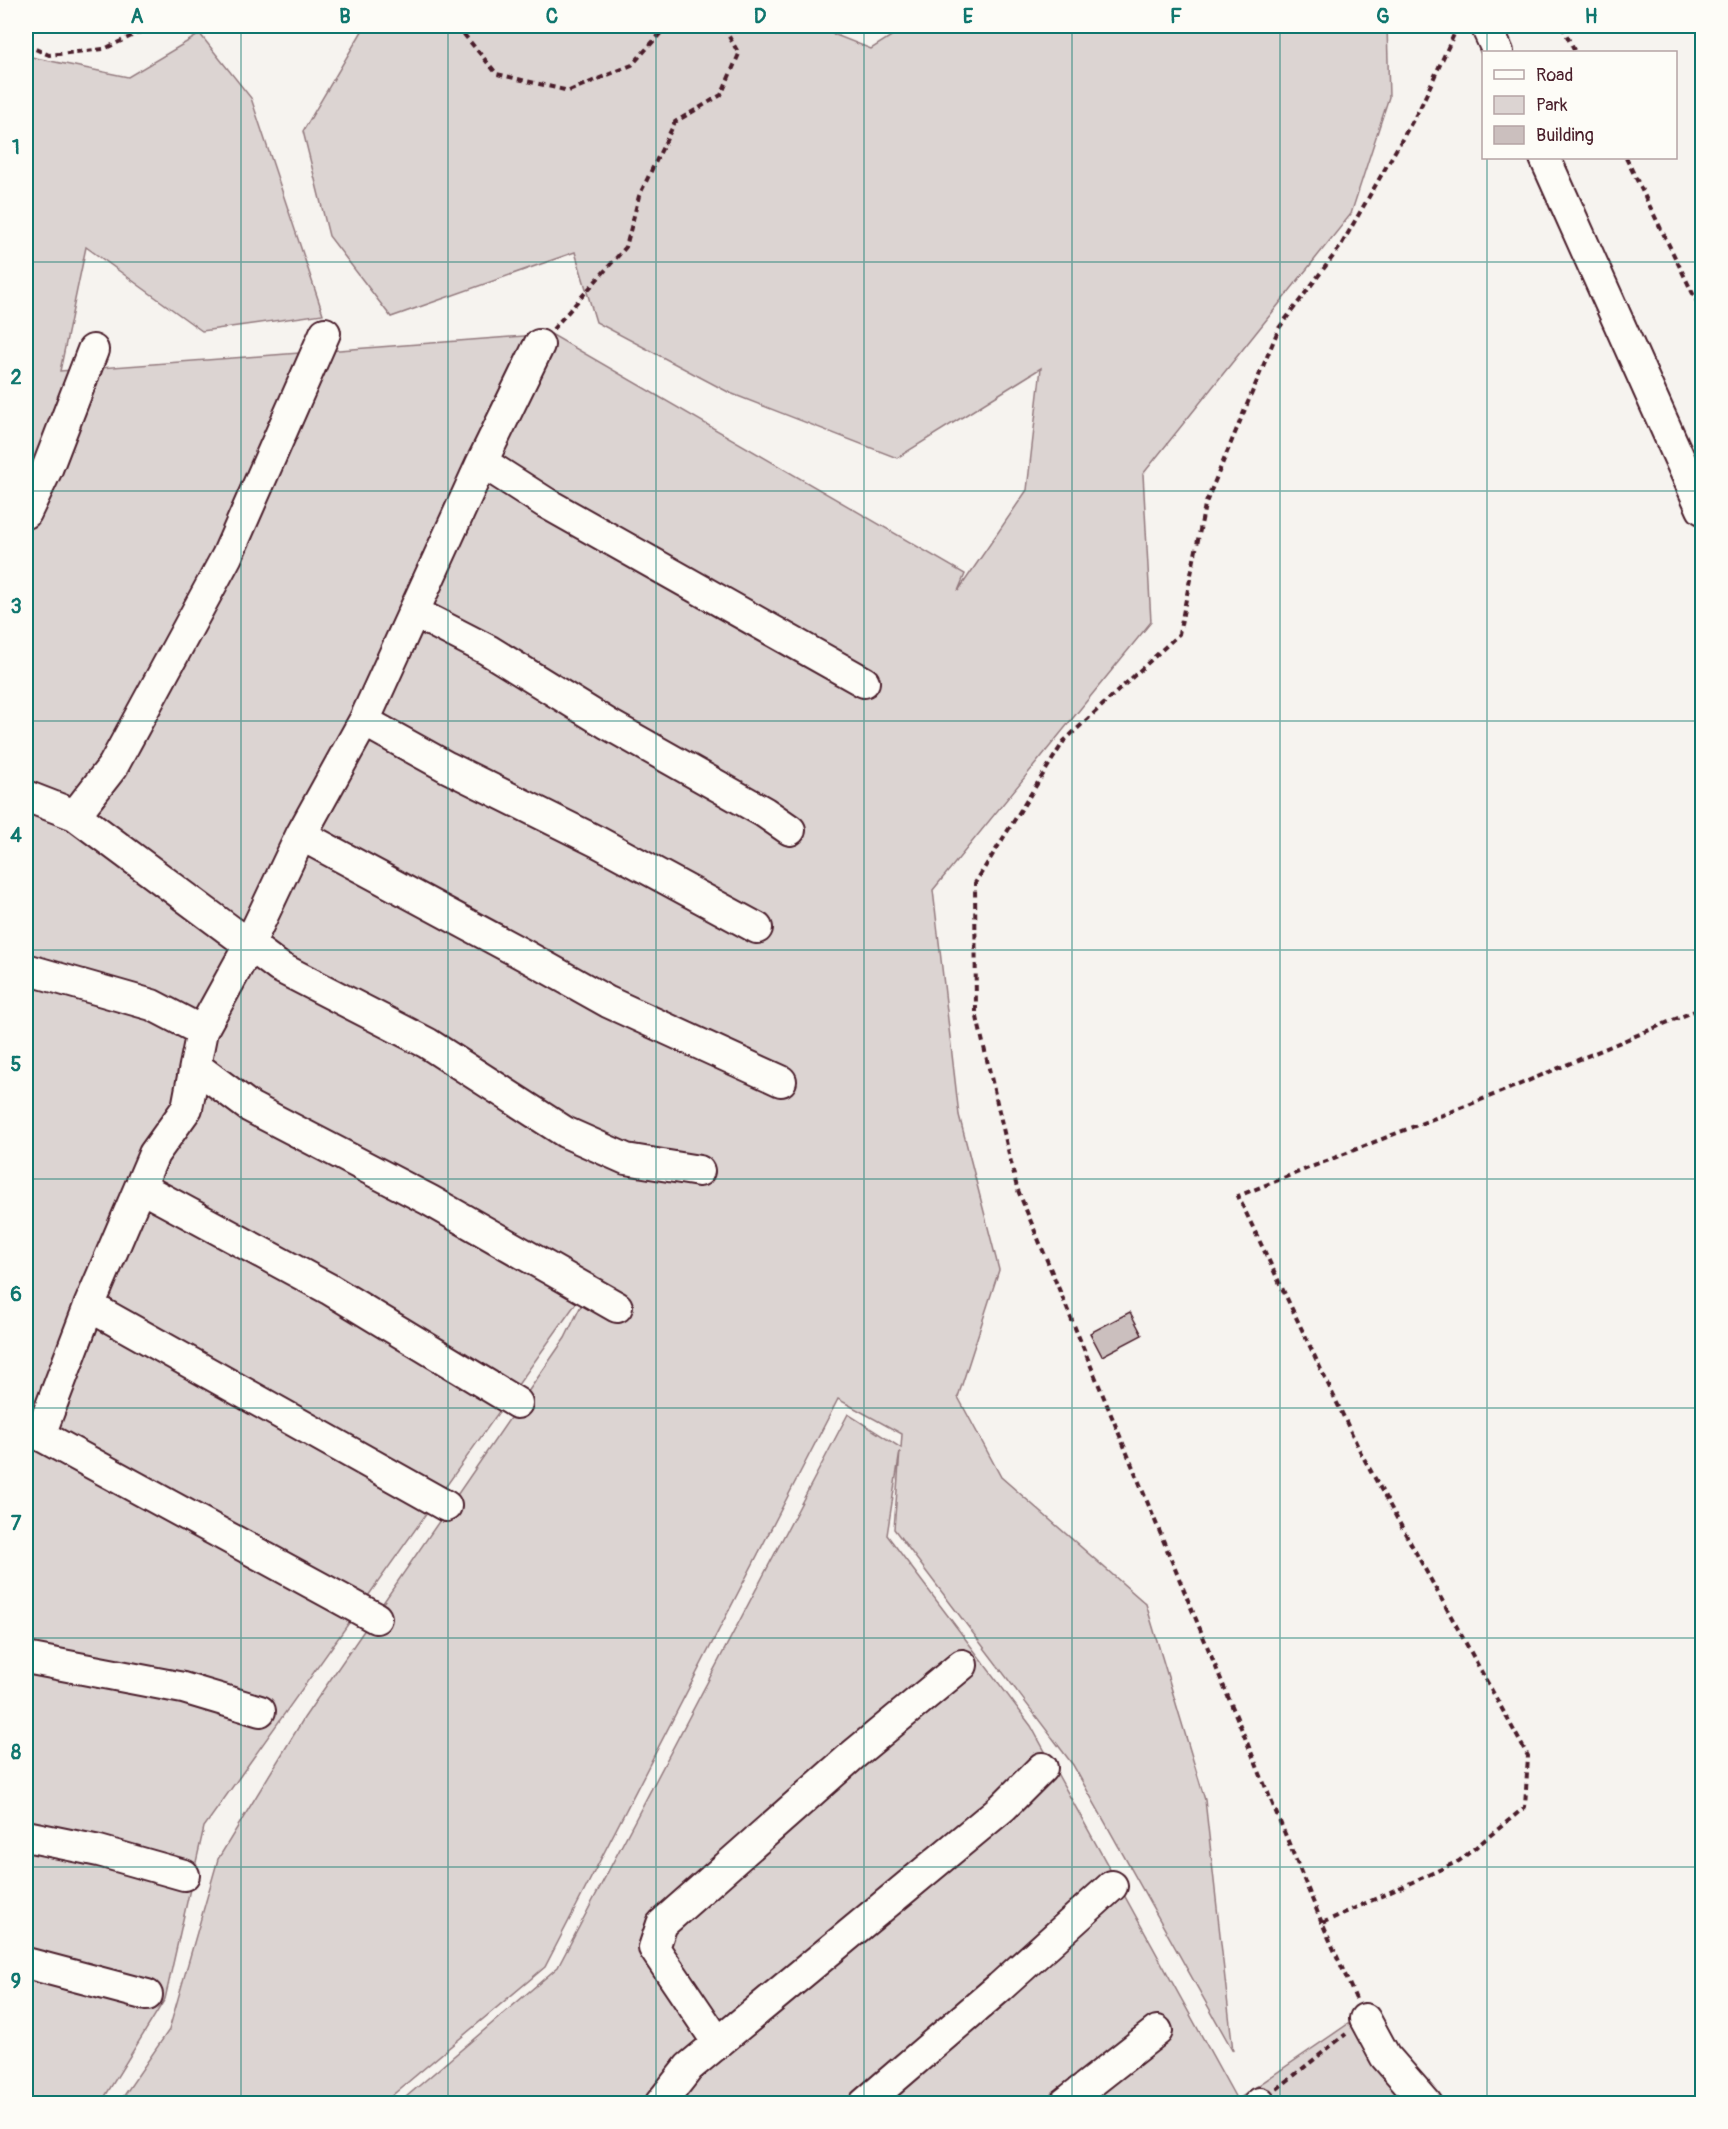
<svg xmlns="http://www.w3.org/2000/svg" width="1728" height="2129" viewBox="0 0 1728 2129" font-family="Pangolin,sans-serif">
<rect width="100%" height="100%" fill="#f6f3ef"/>
<filter id="ink" filterUnits="userSpaceOnUse"><feTurbulence type="fractalNoise" baseFrequency=".0167" numOctaves="2"/><feDisplacementMap in="SourceGraphic" scale="12" xChannelSelector="R" yChannelSelector="G"/><feConvolveMatrix kernelMatrix="1 2 1 2 8 2 1 2 1" color-interpolation-filters="sRGB"/></filter>
<g filter="url(#ink)">
<path fill="#dcd4d2" stroke="#937a7e" stroke-width="1.5" d="M365 26H813L871 49 907 26H1387L1389 97 1351 214 1143 474 1151 622 933 890 959 1115 999 1270 958 1397 1001 1477 1146 1604 1205 1800 1233 2051 1073 1765 894 1529 900 1451 887 1535 1031 1726 1237 2100 1348 2024 1450 2103H399L558 1967 848 1414 901 1448 902 1434 838 1399 545 1967 383 2103H119L169 2030 218 1859 304 1718 565 1338 596 1275 204 1827 165 1999 101 2103H26V56L128 77 200 34 251 98 323 314 202 331 86 247 60 371 551 334 965 574 958 591 1027 490 1041 368 897 458 730 393 596 322 575 252 391 317 329 236 303 131Z"/>
<path fill="#cbbfbe" stroke="#4a1f2b" stroke-width="1.5" d="M1130 1312 1142 1335 1102 1356 1090 1333Z"/>
<g fill="none" stroke-linecap="round" stroke-linejoin="round">
<g stroke="#4a1f2b" stroke-width="34">
<path id="minor" d="M1486 26 1498 52
M1545 158 1702 509
M539 345 482 462 364 721 301 835 245 953 202 1031 195 1066 250 1107 429 1200 617 1307
M482 462 546 503 864 682
M26 513 47 469 93 350
M414 612 488 650 608 724 764 812 790 830
M364 721 447 767 598 842 757 928
M26 796 75 815 279 967 427 1043 565 1132 626 1159 699 1171
M75 815 113 766 227 556 325 333
M301 835 526 956 608 1002 781 1081
M26 969 152 1005 202 1031
M195 1066 187 1108 154 1154 89 1306 40 1435 376 1618
M140 1187 329 1289 517 1403
M89 1306 446 1506
M26 1658 183 1688 260 1711
M26 1836 99 1851 184 1875
M26 1963 147 1995
M1365 2019 1385 2056 1427 2104
M718 2043 654 1948 662 1924 852 1756 962 1665
M660 2104 689 2067 1003 1807 1042 1768
M864 2104 1000 1987 1112 1886
M1064 2104 1157 2031
M1259 2104 1260 2103"/>
</g>
<path stroke="#4a1f2b" stroke-width="4" stroke-dasharray="6 4.5" stroke-linecap="butt" d="M457 26 497 74 569 91 632 65 667 26
M1562 26 1575 52
M26 45 49 55 104 49 153 26
M1626 158 1702 312
M553 329 626 247 639 196 675 122 721 95 739 54 723 26
M1322 1923 1017 1188 976 1013 975 883 1064 741 1179 634 1205 505 1279 328 1340 247 1420 108 1456 30 1462 26
M1356 1999 1322 1923 1459 1861 1525 1807 1528 1756 1361 1453 1238 1196 1511 1088 1702 1008
M1277 2089 1346 2034"/>
<use href="#minor" stroke="#fdfcf7" stroke-width="30"/>
</g>
</g>
<path fill="none" stroke="#0f766e" stroke-width="1.5" stroke-opacity="0.55" d="M241 26V2104M448 26V2104M656 26V2104M864 26V2104M1072 26V2104M1280 26V2104M1487 26V52M1487 158V2104M26 262H1702M26 491H1702M26 721H1702M26 950H1702M26 1179H1702M26 1408H1702M26 1638H1702M26 1867H1702"/>
<rect width="1728" height="2129" fill="none" stroke="#fdfcf7" stroke-width="66"/>
<rect x="1482" y="51" width="195" height="108" fill="#fdfcf7" stroke="#b5a4a5" stroke-width="1.5"/>
<rect x="1494" y="70" width="30" height="9" fill="#fdfcf7" stroke="#b5a4a5" stroke-width="1.5"/>
<text x="1536" y="81" font-size="18" fill="#4a1f2b">Road</text>
<rect x="1494" y="96" width="30" height="18" fill="#dcd4d2" stroke="#b5a4a5" stroke-width="1.5"/>
<text x="1536" y="111" font-size="18" fill="#4a1f2b">Park</text>
<rect x="1494" y="126" width="30" height="18" fill="#cbbfbe" stroke="#b5a4a5" stroke-width="1.5"/>
<text x="1536" y="141" font-size="18" fill="#4a1f2b">Building</text>
<rect x="33" y="33" width="1662" height="2063" fill="none" stroke="#0f766e" stroke-width="2"/>
<g font-size="20" text-anchor="middle" font-weight="bold" fill="#0f766e">
<text x="137" y="23">A</text>
<text x="345" y="23">B</text>
<text x="552" y="23">C</text>
<text x="760" y="23">D</text>
<text x="968" y="23">E</text>
<text x="1176" y="23">F</text>
<text x="1383" y="23">G</text>
<text x="1591" y="23">H</text>
<text x="16" y="154">1</text>
<text x="16" y="384">2</text>
<text x="16" y="613">3</text>
<text x="16" y="842">4</text>
<text x="16" y="1071">5</text>
<text x="16" y="1301">6</text>
<text x="16" y="1530">7</text>
<text x="16" y="1759">8</text>
<text x="16" y="1988">9</text>
</g>
</svg>
